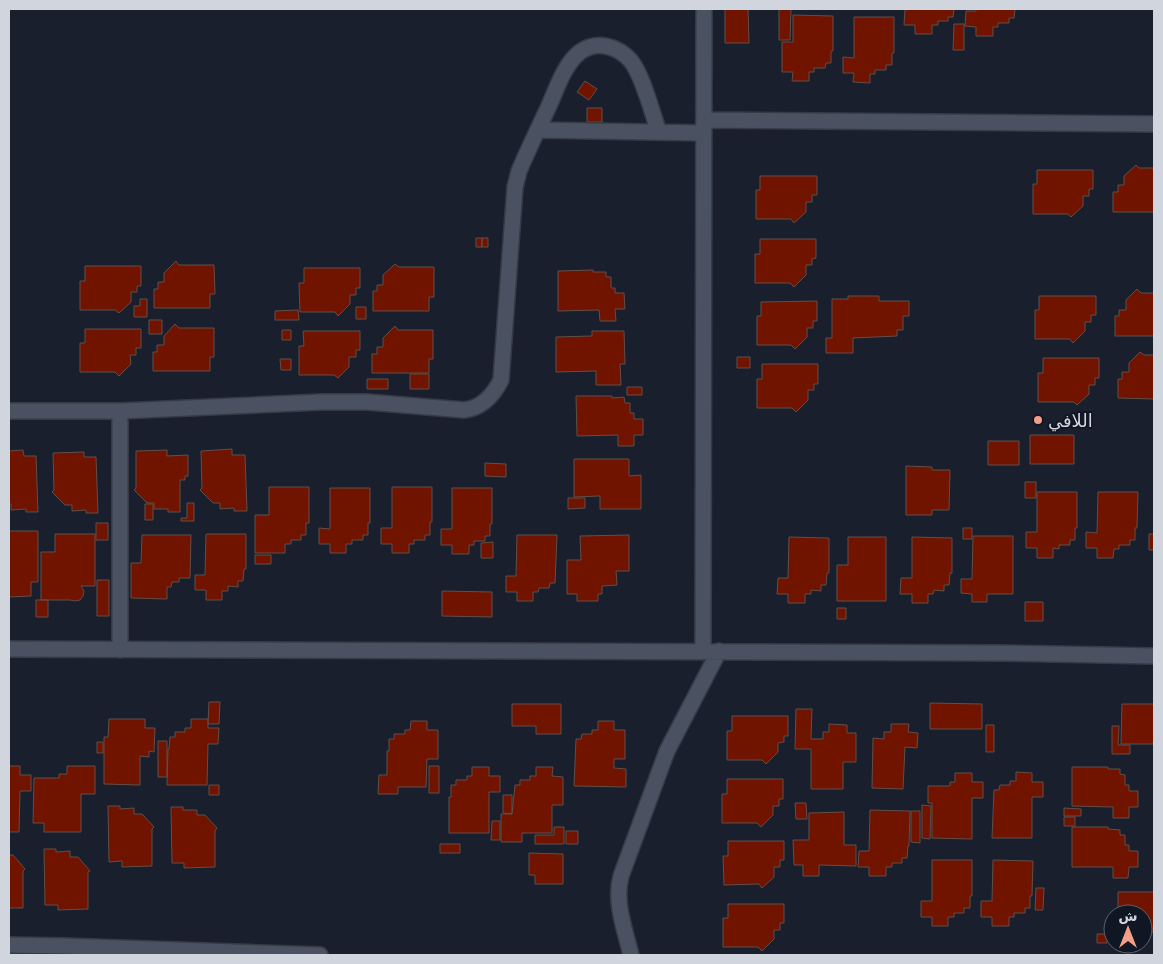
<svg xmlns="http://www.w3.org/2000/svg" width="1163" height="964" viewBox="0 0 1163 964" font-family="'DejaVu Sans','Noto Sans Arabic',sans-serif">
<rect width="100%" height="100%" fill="#191f2d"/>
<path fill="#701400" stroke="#624e49" d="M725 9H748L749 43H725Z
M779 9H791L790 40H779Z
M905 9H954L953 17H948V21H938V25H932V34H915V25H904Z
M976 9H1015L1014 18H1009V23H998V27H993V36H976V27L965 26 966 11H976Z
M793 15 833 16V51H831V63H826L825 68H814V72H809V81H792L793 72H782V42H793Z
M854 17H894V53H892V65H886V70H875V74H870V83L853 82 854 73H843V57L854 58Z
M954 24H964V50H953Z
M585 81 597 89 589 100 577 92Z
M587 108H602V122H587Z
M1136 165 1139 168H1154V212H1113V192H1118V185H1124V176Z
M1037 170H1093V189H1089V196H1083V206L1071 217 1068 214H1033V184H1037Z
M760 176H817V195H812V202H806V212L794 223 791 219H756V190H760Z
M476 238H482V247H476Z
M482 238H488V247H482Z
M760 239H816V258L812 259V265H806V275L794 287 790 283H755V254H760Z
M176 261 179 265H214L215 294H210V308H154V289H158V282H164V273Z
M395 264 399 267H434V297H429V311H373V291H377V285H383V275Z
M85 266H141V286H137V292H131V302L119 313 115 310H80V281H85Z
M304 268H360V288H356V295H350V304L338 316 335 312H300L299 283H304Z
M593 270V272H606V277H611V288H615V293H624L625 309H615L616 321H600L599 310 558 311V271Z
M1137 289 1141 293H1154V336H1115V316H1119V310H1126V300Z
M848 296H879V301H909V316H903V330H897V336L853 338V353H826V338H832V299H848Z
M1039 296H1096V315H1091V322H1085V331L1073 343 1070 339H1035V310H1039Z
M140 299H147V317H134V306H140Z
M817 301V321H813V328H807V337L795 349 791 345H757V316H761V302Z
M356 307H366V319H356Z
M298 310 299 320H275V311Z
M149 320H162V334H149Z
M175 324 179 328H214V357H210V371H153V352H157V345H164V336Z
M395 326 398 330H433V359H429V373H372V354H377V347H383V338Z
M85 329H141V348H136V355H130L131 364 119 376 115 372H80V343H85Z
M282 330H291V340H282Z
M303 331H360V350H356V357H349V367L338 378 334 375H299V346H304Z
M592 331H624L625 364H620L621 385H596V371L556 372V337L592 336Z
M1140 352 1144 355H1154V399L1118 398V379H1122V372H1129V363Z
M737 357H750V368H737Z
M1043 358H1099V378H1095V385H1089V394L1077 405 1074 402H1038V373H1043Z
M280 359H291V370H281Z
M762 364H818V384H814V390H808V400L796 412 792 408H757V379H762Z
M410 374H429V389H410Z
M367 379H388V389H367Z
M627 387H642V395H627Z
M576 396H612V398L624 397 625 403H630V413H634V419H643V435H634V446H618V435L577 436Z
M1030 435H1074V464H1030Z
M988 441H1019V465H988Z
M232 449V455H245L247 511H234V508L220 509V503H213L200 490 202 488 201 451Z
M23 450 24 456H36L38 512H26V509L11 510V504H9V451Z
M167 450V456L188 455V476H185V480H180V512H168V509H154V503H147L134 490 136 488V451Z
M84 452V457H96L98 513H86V510L72 511V505H65L52 492 54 490 53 453Z
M574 459H629V476L641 475V509H600V496L574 497Z
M485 463 506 464V477L485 476Z
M906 466 932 467V470H950L949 510H932V515H906Z
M1025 482H1036V498H1025Z
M269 487H309V523H306V535H301V540H291V544H285V553H255V515H269Z
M392 487H432V522H430V535H425V540H414V544H409V553H392V544H381V528H392Z
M330 488H370V523H368V535H363V540H352V544H346V553H330V544H319V528L330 529Z
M452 488H492V524H490V536H485V541H474V545H469V554H452V545H441V529H452Z
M1037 492H1077V528H1075V540H1070V545H1059V549L1053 548V558H1037V548H1026V532H1037Z
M1098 492H1138L1137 528H1135V540H1130V545H1119V549H1114L1113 558H1097V548H1086V532L1097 533Z
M568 498H585V508L568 509Z
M187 503H194V521H181V518H187Z
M145 504H153V520H145Z
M96 523H108V540H96Z
M963 528H972V539H963Z
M9 531H38V582H31V596L9 597Z
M55 534H95V586H81L84 591 83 596 80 600 75 601 70 600H41V552H55Z
M206 534H246V569H244L243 581H238V587L228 586V591H222V600H206V590H195V575H205Z
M1149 534H1154V550H1149Z
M142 535H191L190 578H179V582H172L171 587H167V599L131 598V563H141Z
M517 535H557L555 583H550L549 588H539L538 592H533V601H517V592H506V576H516Z
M629 535V571H616L617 585 602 586V594H598V601H577V594H567V560H581L580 536Z
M973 536H1013V594H987V602H972V594L961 593V579H972Z
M789 537 829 538V573H827L826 585H821V591L811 590V594H805V603H788V594H777L778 578H788Z
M848 537H886V601H837V565H848Z
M912 537 952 538V573H950L949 585H944V591L934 590 933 594H928V603H912V594H900L901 578H912Z
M493 542V558H481V543Z
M255 555H271V564H255Z
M97 580H109V616H97Z
M442 591 492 592V617L442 616Z
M36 600H48V617H36Z
M1025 602H1043V621H1025Z
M837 608H846V619H837Z
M209 702H220L219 724H208Z
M930 703 982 704V729H930Z
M512 704H561V734H536V726H512Z
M1122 704H1154V744H1121Z
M796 709H812L811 739H823V732H829V724L847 725V733H856V762H843V789H811V749H795Z
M732 716H788V736H784V742L778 743V752L766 764 762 760H727V731H732Z
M109 719H145V728H155L154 752 149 751V757L140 756V785L104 784V737H108Z
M191 719H208V728H219L218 744H208L207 785H167L168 749H169L170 737H175V732H185V728H191Z
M411 721H427V730H438V759H427L426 787H398V794H378L379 775H387V751H389V739H394V734H405V730H410Z
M598 721H614V730H625V759H614V768L626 769V787L574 786 576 739H581L582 734H592V730H598Z
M891 724H909L908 732 918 733 917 748 905 747 903 789 872 788 873 738 884 739V732H891Z
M986 725H994V752H986Z
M1112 726H1119L1118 745H1130V754H1112Z
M158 741H167V777H158Z
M97 742H103V753H97Z
M9 766H20V775H31V791H20L19 832H9Z
M67 766H95V794H81V832H44V823H33L34 778H59V774H67Z
M429 766H439V793H429Z
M472 767H489V776H500V792H489V833H449V797H451V785H456V780H467V776H472Z
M536 767H553L552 776 563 777V805H552V833H522V842H501V814H512L515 785H520V780H530V776H536Z
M1072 767H1108V769H1120V774L1125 775V785H1129V791H1138V807H1129V818H1113V807L1072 806Z
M1016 772 1032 773V782H1043V797H1032V838H992L994 790H999L1000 785H1010V781H1016Z
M955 773H972V782H983V798H972V839L932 838V803H928V786H950V782H955Z
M727 779H783V799H779V806H773V815L761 827 757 823H722V794H727Z
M209 785H219V795H209Z
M503 795H512V814L503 813Z
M795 803H806L807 819H796Z
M922 805 931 806 930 839 922 838Z
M108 806H120V809L134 808V814H142L154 827 152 829V866L122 867V861L109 862Z
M171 807H183V810H197V815H205L217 828 215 831V867L184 868V863H172Z
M1064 808 1081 809V816H1064Z
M870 810 910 811 909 846H908L907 858H902V863H892V867H886V876H869V867H858L859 851H869Z
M911 811H920V843L911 842Z
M844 812V845H856V866L819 865V876H803V865H794L793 840H809V813Z
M1064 817H1075V826H1064Z
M492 821H500V840H491Z
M554 827H564V844H535V835H554Z
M1072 827H1108V829L1120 830V835H1125V845H1129V851H1138V867H1129L1128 878H1113V867H1072Z
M566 831H578V844H566Z
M728 841H784V860H780V867H774V877L762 888 759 884 724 885 723 856H728Z
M440 844H460V853H440Z
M44 849H56V852L70 851V857H78L90 871 88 872V909L58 910V905H45Z
M529 853 563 854V884H535V875H529Z
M9 855H13L25 869 23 871V908H9Z
M932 860H972V896H970V908H964V913H954V917H948V926H932V917H921V901H932Z
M993 860 1033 861 1032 896H1030V908H1025V913H1014V917H1009V926H992V917H981V901H992Z
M1036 888H1044L1043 910H1035Z
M1118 892H1154V932H1143V914H1118Z
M728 904H784V923H780V930H774V939L762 951 758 947H723V918H728Z
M1097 934H1107V943H1097Z"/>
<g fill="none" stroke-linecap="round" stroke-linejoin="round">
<g stroke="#363a45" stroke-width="18">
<path id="minor" d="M704 120 1154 124
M538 130 704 133
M9 411H120L321 402H367L464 410C482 408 493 396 501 380L515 187 519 171C528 150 538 129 548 108 556 91 564 64 580 52 597 40 618 46 631 61 643 76 652 113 659 132
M120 411V650
M9 649 999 653 1154 656
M703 651 704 9
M9 945 65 946 320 955
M631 955C625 930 614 902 621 876L667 751 719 651"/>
</g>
<use href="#minor" stroke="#4a5161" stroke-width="15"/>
</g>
<circle fill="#f49e88" stroke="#101623" stroke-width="2" cx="1038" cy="420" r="5"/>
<g text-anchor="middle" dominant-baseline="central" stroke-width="4" stroke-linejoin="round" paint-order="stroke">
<g font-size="18" fill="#d1d5de" stroke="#101623" text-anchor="start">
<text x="1048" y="420">اللافي</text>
</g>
</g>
<rect width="1163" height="964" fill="none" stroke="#d1d5de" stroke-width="20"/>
<g transform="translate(1128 929)"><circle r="24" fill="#101623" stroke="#5d626e"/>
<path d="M0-4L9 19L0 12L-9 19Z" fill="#f49e88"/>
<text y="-8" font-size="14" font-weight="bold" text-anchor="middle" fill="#d1d5de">ش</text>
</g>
</svg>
